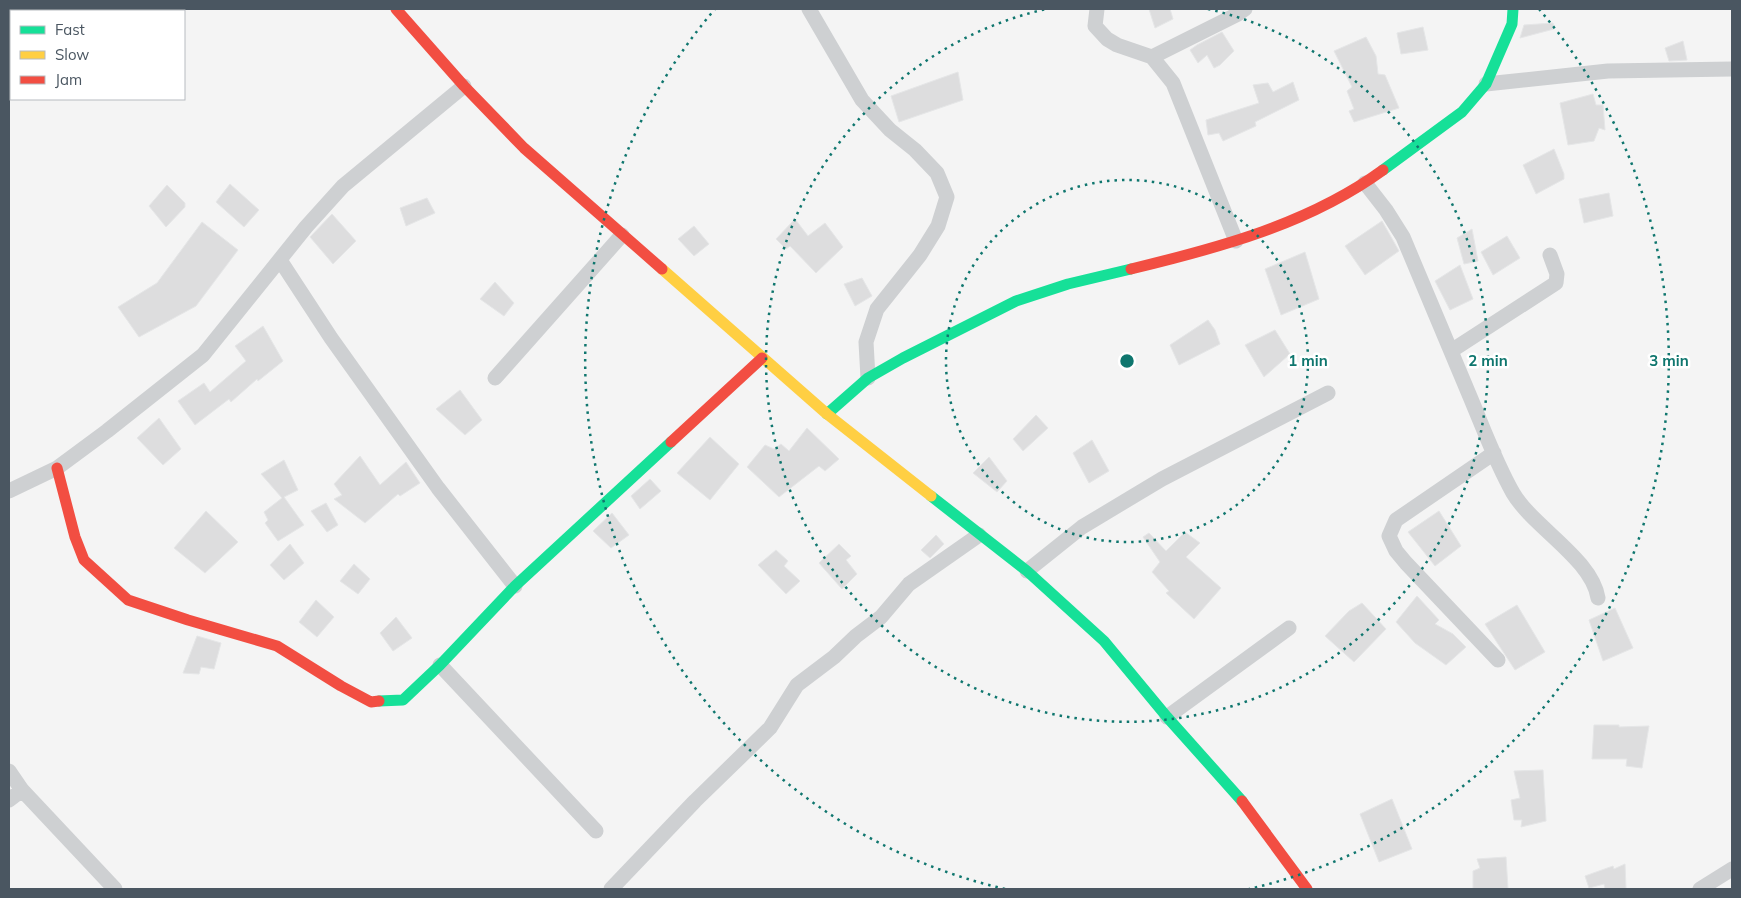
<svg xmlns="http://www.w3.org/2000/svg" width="1741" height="898" viewBox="0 0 1741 898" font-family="Mulish,sans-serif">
<rect width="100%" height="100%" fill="#f4f4f4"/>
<path fill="#ddddde" stroke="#e5e6e7" d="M1149 9H1170L1173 19 1155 28Z
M1553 23 1554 29 1520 38 1524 25Z
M1423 27 1428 50 1401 54 1397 33Z
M1222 32 1234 51 1220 65 1214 68 1207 55 1198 63 1190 50 1197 45Z
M1366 37 1376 56 1378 74 1385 75 1399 108 1354 122 1349 111 1354 109 1347 91 1352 87 1334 51Z
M1683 41 1687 60 1669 61 1665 48Z
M958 72 963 100 899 122 891 96Z
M1293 82 1299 100 1255 122 1256 126 1223 141 1219 133 1208 135 1206 120 1259 103 1253 85 1268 83 1273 92Z
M1593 94 1596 105H1603L1605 130 1599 128 1594 141 1568 145 1560 103Z
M1554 149 1564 174V179L1536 194 1523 165Z
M230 184 259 210 244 227 216 202Z
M167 185 185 203V207L166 227 149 206Z
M1609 193 1613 216 1584 223 1579 199Z
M427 198 435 213 406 226 400 208Z
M332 214 356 241 333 264 310 237Z
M795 219 808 236 825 223 843 247 816 273 790 246 786 249 776 239Z
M1382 221 1399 251 1365 275 1345 246Z
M202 222 238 250 196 306 139 337 118 307 157 283Z
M694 226 709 244 694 256 678 239Z
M1472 229 1478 261 1464 264 1457 238Z
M1507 236 1520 258 1493 275 1481 252Z
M1305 252 1319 299 1281 315 1265 269Z
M1460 265 1473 299 1450 310 1435 281Z
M862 278 872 296 855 306 844 284Z
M495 282 514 303 504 316 480 299Z
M1208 320 1215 330 1220 344 1179 365 1170 345Z
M263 326 283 361 258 381 257 379 231 402 229 399 195 425 178 401 204 383 210 392 246 361 235 346Z
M1275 330 1290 354 1264 377 1245 345Z
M460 390 482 420 465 435 436 409Z
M1036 415 1048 428 1023 451 1013 439Z
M159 418 181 449 163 465 137 438Z
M807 428 839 459 825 471 819 466 779 497 747 467 765 445 774 449 781 444 789 451Z
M710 437 739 464 710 500 677 473Z
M1092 440 1109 471 1089 483 1073 453Z
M360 456 380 485 406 462 420 483 400 496 398 494 365 523 334 499 342 495 334 484Z
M989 457 1007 481 997 492 973 473Z
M284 460 298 490 284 497 304 525 278 541 265 523 268 520 264 512 282 498 261 474Z
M650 479 661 491 640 509 631 496Z
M326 503 338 525 327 532 311 511Z
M206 511 238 542 205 573 174 548Z
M1439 511 1461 546 1435 566 1408 532Z
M612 513 629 535 611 548 593 531Z
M1185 532 1200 543 1186 557 1221 588 1194 619 1166 593 1169 591 1152 572 1160 562 1143 537 1149 533 1166 551Z
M936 535 944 544 930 558 921 550Z
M290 544 304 563 284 580 270 565Z
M839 544 851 556 846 560 857 574 842 589 819 563Z
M776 550 788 561 784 566 800 581 786 594 758 565Z
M354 564 370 579 358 594 340 581Z
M1417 596 1439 620 1435 624 1453 634 1466 647 1446 665 1415 643 1396 622Z
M316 600 334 617 317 637 299 622Z
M1362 603 1386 629 1354 662 1325 636 1349 611Z
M1517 605 1545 652 1515 670 1485 624Z
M1615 608 1633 648 1603 661 1589 620Z
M396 617 412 638 393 651 380 633Z
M197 636 221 643 214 669 201 667 199 674 183 673Z
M1594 725H1619V727L1649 726 1642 768 1626 766 1627 759H1592Z
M1543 770 1546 821 1521 827 1522 820H1514L1511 800 1520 798 1514 771Z
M1392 799 1412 849 1379 862 1360 814Z
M1506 857 1508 889H1473V871L1480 868 1477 859Z
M1625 864 1626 889H1605L1604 884 1589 888 1585 876 1613 866 1614 869Z"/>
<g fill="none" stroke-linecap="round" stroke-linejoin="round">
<path stroke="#ced0d2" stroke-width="15" d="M809 9 862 100 890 130 915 150 937 173 947 197 938 226 920 255 877 309 866 342 868 378
M1097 9 1095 26 1107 39 1117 45 1152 57 1173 83 1236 241
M1152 57 1238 14 1245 9
M1486 84 1608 71 1732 69
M1365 183 1386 210 1403 237C1426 291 1448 345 1471 399 1484 430 1496 463 1513 493 1533 527 1592 559 1598 598
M280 260 331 338 438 488 515 586
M1451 351 1556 283 1557 274 1550 255
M495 378 622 235
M1494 453 1396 520 1389 536 1396 551 1406 563 1498 660
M9 491 57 468 107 431 203 355 306 227 343 186 464 86
M1027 571 1082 527 1162 479 1328 393
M440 665 596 831
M1167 717 1289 628
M9 771 22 790 115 889
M9 800 22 790
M611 889 695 801 770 728 797 685 834 657 856 636 881 617 909 584 979 535
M1700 889 1732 869"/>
<path stroke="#16e098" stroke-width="11" d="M1383 170 1462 112 1486 84 1512 24 1513 9
M827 414 868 378 903 358 1016 301 1068 284 1131 269
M931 496 1027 571 1104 641 1167 717 1242 801
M379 701 403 700 440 665 515 586 671 442"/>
<path stroke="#ffcf43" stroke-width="11" d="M662 269 827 414 931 496"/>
<path stroke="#f24e42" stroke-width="11" d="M396 9 464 86 524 148 662 269
M1131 269C1218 248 1309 224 1383 170
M671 442 762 358
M57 468 75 537 84 560 128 600 188 620 277 646 341 686 371 702 379 701
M1242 801 1307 889"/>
</g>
<g fill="none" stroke="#0f766e" stroke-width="2.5" stroke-dasharray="2.5 5">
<circle cx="1127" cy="361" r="181"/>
<path d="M1208 9A361 361 0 1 1 1046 9"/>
<path d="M1005 889A542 542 0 0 1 715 9M1539 9A542 542 0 0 1 1249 889"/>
</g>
<circle cx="1127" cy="361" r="8" fill="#0f766e" stroke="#fff" stroke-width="2.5"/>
<g font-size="15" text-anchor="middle" font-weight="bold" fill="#0f766e" stroke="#fff" stroke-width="5" stroke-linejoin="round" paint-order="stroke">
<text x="1308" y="366">1 min</text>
<text x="1488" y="366">2 min</text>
<text x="1669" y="366">3 min</text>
</g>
<rect width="1741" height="898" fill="none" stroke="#4a5661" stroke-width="20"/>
<rect x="10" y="10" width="175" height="90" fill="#ffffff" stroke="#b7bbc0"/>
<rect x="20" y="26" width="25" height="8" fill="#16e098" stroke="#b7bbc0"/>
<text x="55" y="35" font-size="15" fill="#4a5661">Fast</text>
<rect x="20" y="51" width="25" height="8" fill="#ffcf43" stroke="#b7bbc0"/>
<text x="55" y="60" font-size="15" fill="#4a5661">Slow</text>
<rect x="20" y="76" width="25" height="8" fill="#f24e42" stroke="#b7bbc0"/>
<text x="55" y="85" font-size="15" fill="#4a5661">Jam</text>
</svg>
